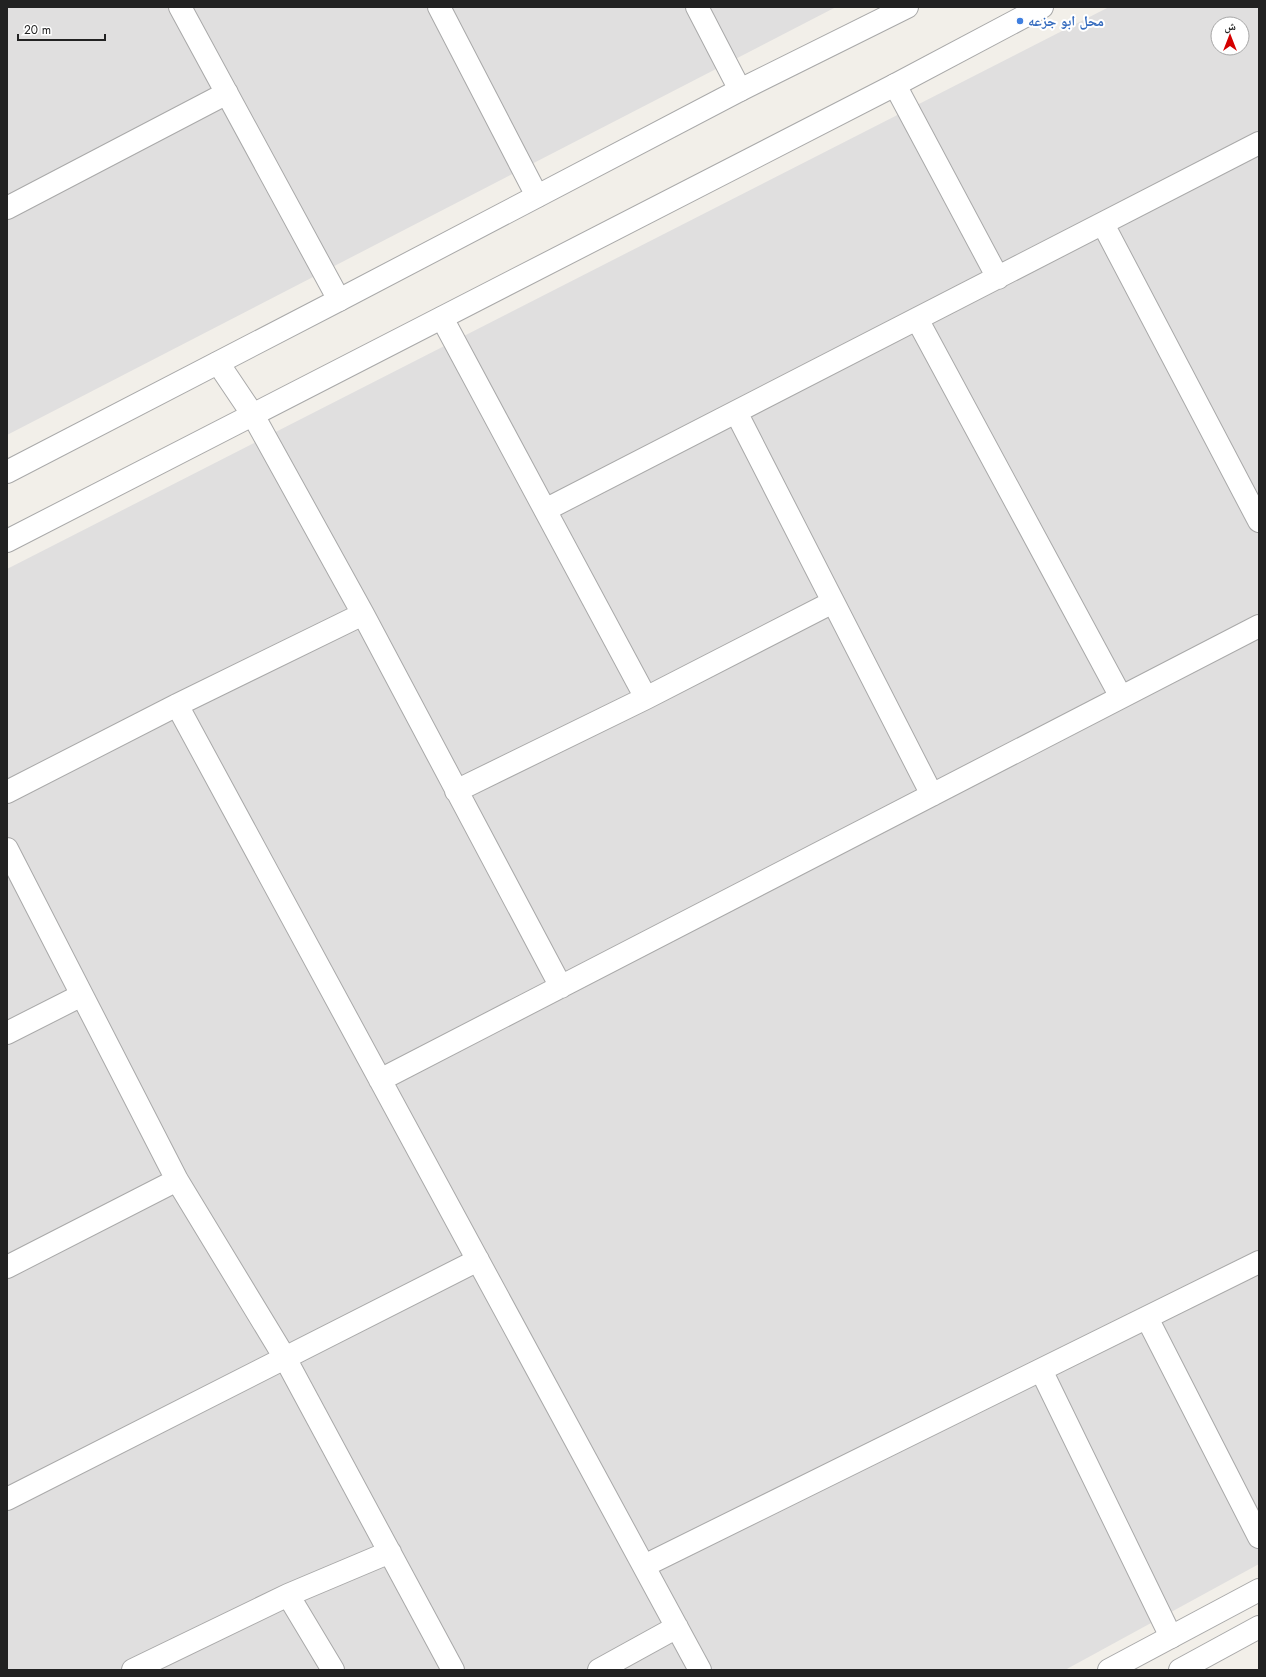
<svg xmlns="http://www.w3.org/2000/svg" width="1266" height="1677" viewBox="0 0 1266 1677" font-family="Jost,'Noto Naskh Arabic',sans-serif">
<rect width="100%" height="100%" fill="#f2efe9"/>
<path fill="#e0dfdf" fill-rule="evenodd" d="M7 7H836L7 435Z
M1109 7H1259V1564L1065 1670H7V569ZM1218 24H1242V48H1218Z"/>
<g fill="none" stroke-linecap="round" stroke-linejoin="round">
<g stroke="#a9a9a9" stroke-width="24">
<path id="minor" d="M180 7 339 300
M439 7 537 196
M697 7 740 90
M895 85 998 278
M7 208 227 93
M1103 224 1259 521
M442 318 646 698
M917 319 1121 697
M218 363 253 415 363 614 561 987
M736 412 932 795
M545 510 1259 143
M177 705 700 1670
M456 791 646 698 833 602
M7 792 177 705 363 614
M7 849 177 1180 285 1358 453 1670
M7 1033 82 995
M380 1080 1259 626
M7 1267 177 1180
M1147 1318 1259 1537
M1041 1370 1171 1637
M7 1499 478 1260
M644 1566 1259 1262
M288 1595 333 1670
M133 1670 288 1595 390 1552
M599 1670 677 1627"/>
</g>
<g stroke="#a9a9a9" stroke-width="24">
<path id="tertiary" d="M7 472 339 300 740 90 907 7
M7 541 895 85 1042 7
M1109 1670 1259 1590
M1180 1670 1259 1627"/>
</g>
<use href="#minor" stroke="#fff" stroke-width="22"/>
<use href="#tertiary" stroke="#fff" stroke-width="22"/>
</g>
<circle fill="#3f7fe0" stroke="#fff" stroke-width="1.5" cx="1020" cy="21" r="4"/>
<g text-anchor="middle" dominant-baseline="central" stroke-width="4" stroke-linejoin="round" paint-order="stroke">
<g font-size="14" font-weight="bold" fill="#366cbe" stroke="#fff" text-anchor="start">
<text x="1028" y="21">محل ابو جزعه</text>
</g>
</g>
<rect width="1266" height="1677" fill="none" stroke="#222222" stroke-width="16"/>
<g transform="translate(1230 36)"><circle r="19" fill="#ffffff" stroke="#a7a7a7"/>
<path d="M0-3L7 15L0 10L-7 15Z" fill="#d40000"/>
<text y="-6" font-size="11" font-weight="bold" text-anchor="middle" fill="#222222">ش</text>
</g>
<path d="M18 34v6h87v-6" fill="none" stroke="#222222" stroke-width="2"/>
<text x="24" y="34" font-size="12" fill="#222222" stroke="#ffffff" stroke-width="3" paint-order="stroke">20 m</text>
</svg>
